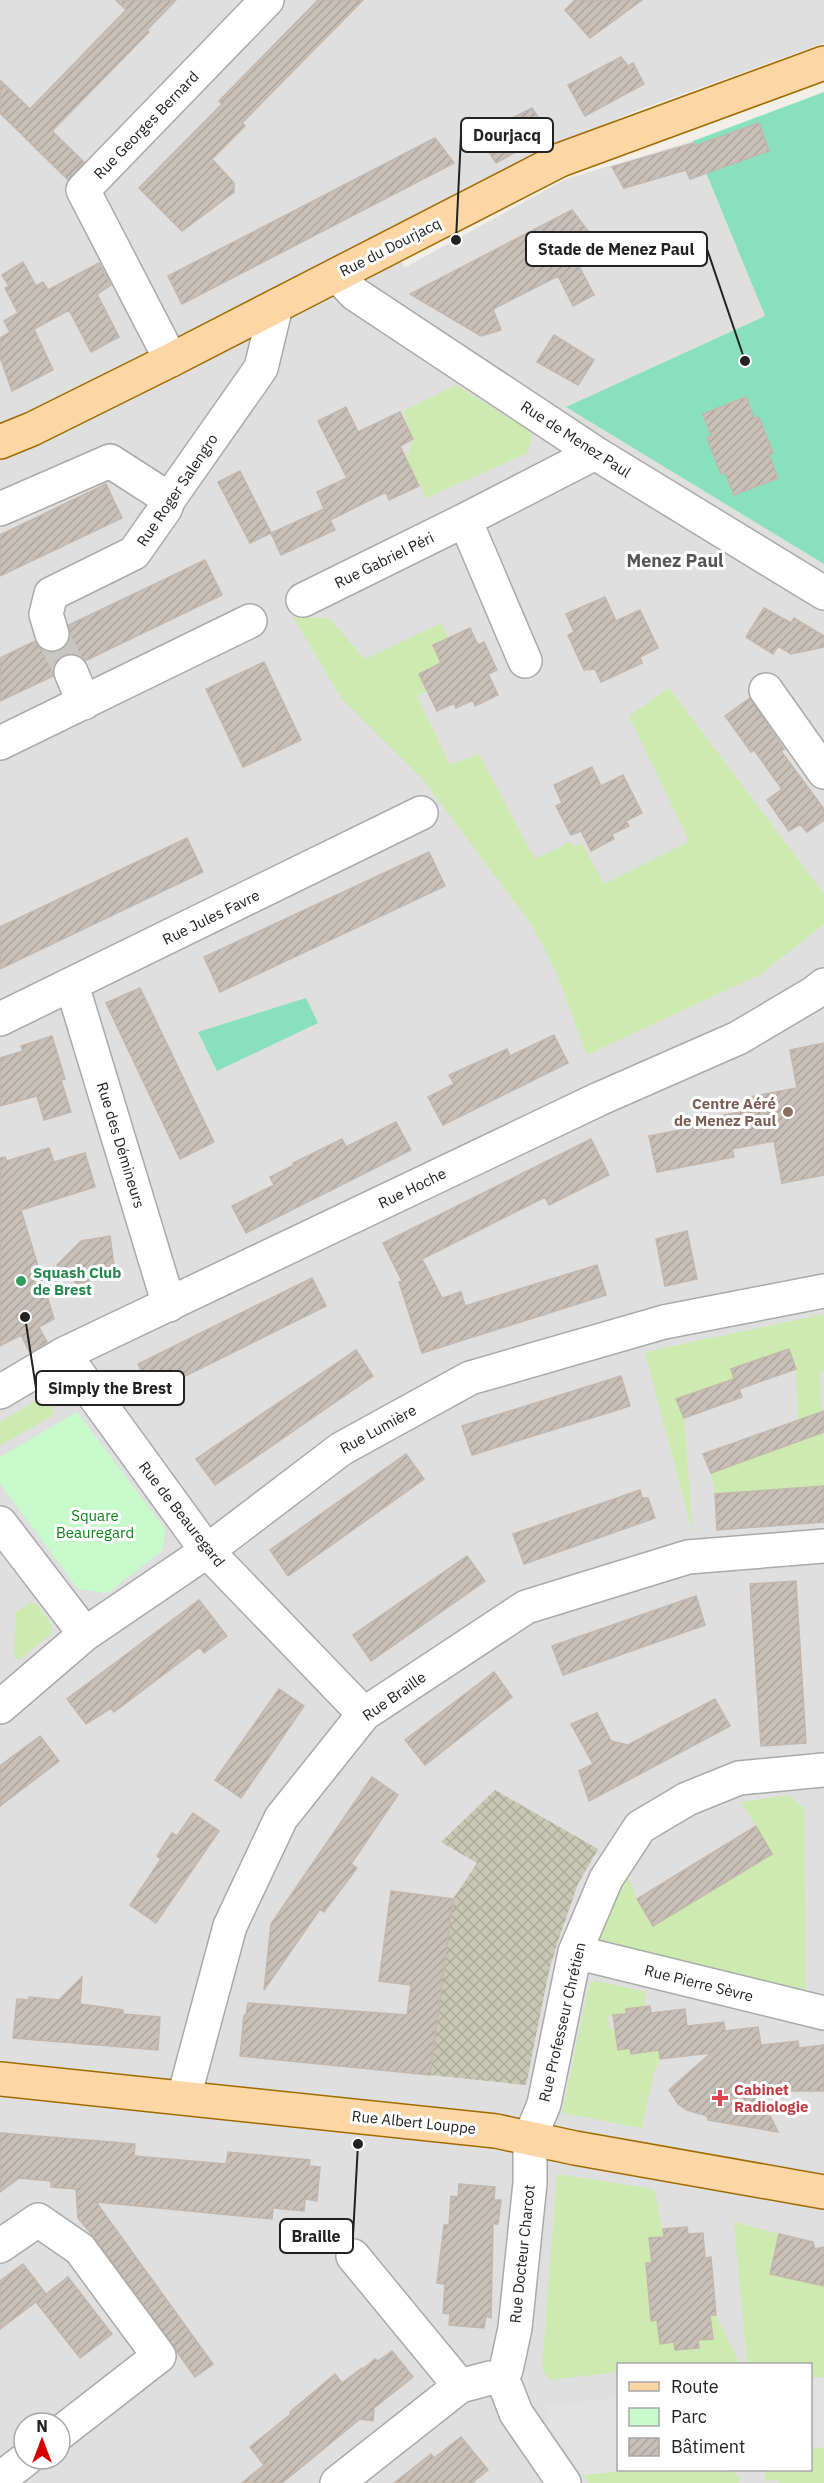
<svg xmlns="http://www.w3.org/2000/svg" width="824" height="2483" viewBox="0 0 824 2483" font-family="'IBM Plex Sans',sans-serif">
<defs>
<pattern id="construction-cross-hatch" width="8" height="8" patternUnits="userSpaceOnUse" patternTransform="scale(1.5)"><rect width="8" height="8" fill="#c7c7b4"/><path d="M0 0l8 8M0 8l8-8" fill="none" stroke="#abab9a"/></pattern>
<pattern id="building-hatch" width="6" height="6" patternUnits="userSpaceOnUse" patternTransform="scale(1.5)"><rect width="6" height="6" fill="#c7bfb8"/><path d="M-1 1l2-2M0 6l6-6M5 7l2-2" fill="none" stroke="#aba49e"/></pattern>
</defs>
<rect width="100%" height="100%" fill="#f2efe9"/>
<path fill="#e0dfdf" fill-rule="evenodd" d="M0 0H824V43L630 113 389 228 404 268 566 179 693 141 765 316 567 407 824 564V2483H0ZM618 2364H810V2470H618ZM24 2423H60V2459H24Z"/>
<path fill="url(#construction-cross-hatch)" d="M495 1790 598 1849 578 1884 557 1944 549 1971 526 2085 430 2075 453 1899 477 1863 441 1842Z"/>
<path fill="#cdebb0" d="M456 385 532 432 528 453 426 498 407 459 413 439 403 411Z
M293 617 329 618 365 659 441 623 449 638 433 645 441 663 419 674 427 691 417 696 450 765 479 754 535 859 570 842 574 847 582 843 604 884 689 841 629 716 669 688 824 894V924L761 974 587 1055 555 969 531 924 421 777 342 699Z
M824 1314V1371L819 1372 824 1445V1486L715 1494 711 1473 805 1439 798 1420 796 1369 789 1350 734 1379 677 1399 684 1418 693 1535 645 1352Z
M44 1396 55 1414 0 1446V1422Z
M29 1603H36L52 1625 50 1635 19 1660 14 1656 16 1612Z
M789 1795 804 1808 806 1991 598 1941 607 1914 628 1876 637 1899 653 1925 756 1826 741 1802Z
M594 1980 646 1992 645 2007 626 2009V2014L608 2016 610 2029H615L618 2050 630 2048 631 2054 659 2050 660 2059 654 2072 642 2128 562 2113 589 1985Z
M557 2174 654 2189 664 2237 650 2238 652 2263 646 2264 651 2321 657 2320 660 2344 674 2342 699 2348 698 2340 713 2339 710 2315H716L740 2364H618V2372L550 2380 542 2369Z
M734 2222 779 2234 770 2274 824 2286V2377L811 2378 810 2364H747Z
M824 2447V2483H779L778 2480 765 2481V2470H810L811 2449Z
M629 2470H731L739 2477V2483H589L583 2475Z"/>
<path fill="#c8facc" d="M77 1412 165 1529 163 1550 108 1593 78 1589 0 1484V1457Z"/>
<path fill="#88e0be" d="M824 92V564L566 407 765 316 693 141Z
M306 998 318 1023 217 1071 198 1032Z"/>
<path fill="#e2e2e2" d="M824 2377V2447L811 2449V2378Z
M618 2398V2470H629L583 2475 548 2426 547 2405Z"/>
<path fill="url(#building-hatch)" stroke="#c4b6ab" stroke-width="1.5" d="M116 0H176L147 30 149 32 52 131 84 162 68 180 0 113V80L30 109 126 10Z
M318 0H363L242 123 245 126 212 159 234 183V192L182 231 139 188 222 104 219 101Z
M575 0H642L590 38 565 10Z
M621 57 628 66 633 63 644 84 585 116 568 85Z
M532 108 549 133 496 163 478 135Z
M759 123 769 151 690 179 686 170 624 188 612 167 694 143 695 146Z
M435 138 454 163 182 304 168 276Z
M572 210 592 236 569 247 594 295 573 306 558 276 493 309 501 330 481 336 410 294Z
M23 262 36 286 43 282 48 290 99 263 111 285 97 294 119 337 91 352 69 310 34 329 53 370 12 391 0 357V338L10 332 4 321 18 313 5 288 9 286 2 275Z
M554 335 594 360 578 385 537 362Z
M746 397 754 419 759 417 773 453 769 455 778 478 734 495 725 472 721 474 707 438 711 436 703 414Z
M346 407 358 432 400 412 413 439 400 446 419 486 389 500 386 492 330 520 335 530 281 555 271 533 324 509 317 492 347 478 318 421Z
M240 471 271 533 250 543 218 482Z
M106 484 122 518 0 576V535Z
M205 560 222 595 85 661 74 654 63 655 56 661 53 669V676L0 701V658L35 641 40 648 47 652H58L65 647 70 639 69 625Z
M605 597 616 621 640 610 658 648 640 657 642 663 601 682 595 669 584 670 568 635 574 632 566 614Z
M764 608 791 623 794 618 824 636V647L791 654 778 646 773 654 746 637Z
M470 628 478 645 484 642 497 670 488 674 498 695 475 706 473 700 456 708 454 703 437 711 419 674 441 663 433 645Z
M264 662 301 740 243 767 206 689Z
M750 698 784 749 781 751 824 809V820L807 832 800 824 789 831 767 800 782 789 754 750 751 752 725 716Z
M592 767 601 786 623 775 642 813 626 821 629 826 612 834 614 839 591 851 581 831 571 835 556 806 562 803 554 785Z
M187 838 203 872 0 969V927Z
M429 852 445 886 220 992 204 957Z
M140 988 214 1142 180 1159 106 1003Z
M554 1035 568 1063 443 1125 428 1097 454 1084 449 1075 507 1049 510 1056Z
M52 1036 65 1079 61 1080 71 1112 44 1120 37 1096 0 1106V1058L23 1051 21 1046Z
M824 1043V1175L782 1183 774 1141 732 1149 734 1157 657 1172 649 1136 690 1128 689 1121 752 1110 749 1097 797 1088 790 1050Z
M396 1122 411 1150 246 1233 232 1206 274 1185 270 1177 294 1165 293 1163 342 1139 346 1147Z
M591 1139 609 1175 549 1205 545 1197 422 1259 442 1298 461 1292 465 1306 597 1265 606 1295 422 1353 399 1282 402 1281 383 1243Z
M49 1148 54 1162 85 1153 95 1187 21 1210 54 1319 39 1327 47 1342 30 1353 21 1335 0 1346V1158L5 1157 7 1161Z
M687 1231 697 1279 665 1286 656 1239Z
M110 1236 114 1266 104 1267 86 1283H76L57 1265 81 1241Z
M312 1278 326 1306 153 1392 138 1364Z
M789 1349 796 1369 739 1389 742 1397 684 1418 676 1399 734 1379 731 1369Z
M356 1350 373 1376 215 1485 196 1459Z
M621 1376 630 1406 472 1455 462 1426Z
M824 1411V1432L711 1473 703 1454Z
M406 1454 424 1479 288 1576 270 1550Z
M824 1486V1522L717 1530 715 1494Z
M640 1490 642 1498H648L655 1518 524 1564 513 1534Z
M467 1556 485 1581 371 1661 353 1635Z
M796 1581 806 1743 761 1746 750 1584Z
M696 1596 705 1625 563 1675 552 1646Z
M199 1600 227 1636 204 1653 200 1647 114 1712 111 1708 86 1724 67 1699Z
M494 1672 512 1697 425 1765 405 1740Z
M279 1689 304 1706 241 1798 215 1780Z
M715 1699 730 1726 589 1801 579 1771 593 1764 571 1724 597 1713 611 1741 628 1745Z
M40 1736 59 1761 0 1806V1766Z
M372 1777 398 1795 351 1864 357 1868 324 1912 320 1909 264 1990 271 1924Z
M193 1813 219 1831 156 1923 130 1905 161 1859 157 1856 172 1833 177 1836Z
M756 1826 772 1854 653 1926 637 1899Z
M391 1891 453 1899 430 2075 240 2056 244 2015H246L248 2003 407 2015 411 1985 379 1981Z
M82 1977 80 2004 123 2010V2014L160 2017 158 2050 13 2038 17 1999 29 2000V1997L59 2000Z
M650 2006 651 2013 685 2009 687 2026 724 2022 725 2031 758 2027 761 2045 798 2041 799 2048 824 2045V2091H758L778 2132 708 2120 707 2116 687 2110 678 2104 669 2090 711 2053 660 2059 659 2050 631 2054 630 2048 618 2050 613 2015 626 2014V2009Z
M0 2133 135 2144 134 2156 226 2164 228 2152 310 2160 309 2166 320 2167 317 2201 305 2199 304 2211 273 2208 272 2219 96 2202 213 2364 195 2377 95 2238 78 2218 76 2189 51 2187V2181L19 2178 0 2192Z
M459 2184 495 2187 494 2200H501L498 2224H493L491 2318 486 2316 484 2328 449 2325 450 2314 443 2313 445 2284 437 2283 444 2225H449L451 2196 458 2197Z
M687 2227 688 2234 703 2233 705 2258 711 2257 716 2315H710L713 2339 698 2340 699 2348 675 2350 674 2342 660 2344 657 2320 651 2321 646 2263H652L649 2238 664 2237 663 2229Z
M779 2234 813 2242 815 2249 824 2247V2286L770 2274Z
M23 2264 46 2294 0 2329V2281Z
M68 2277 112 2334 80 2358 36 2302Z
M392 2351 413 2377 374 2408 373 2421 360 2419 282 2483H242L264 2465 250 2447 291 2414 290 2412 335 2374 342 2383 362 2368 363 2369 375 2359 378 2361Z
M461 2437 488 2470 472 2483H394L431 2454 434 2458Z"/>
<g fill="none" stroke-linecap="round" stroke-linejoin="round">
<path stroke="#c8c6c1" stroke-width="33" stroke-dasharray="33 16" stroke-linecap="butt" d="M52 634 71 672"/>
<g stroke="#a9a9a9" stroke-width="36">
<path id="minor" d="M337 275 355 294 595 453 824 593
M171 360 83 190 267 0
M0 509 110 461 169 499
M465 520 525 661
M303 600 465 520 595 453
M52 634 46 614 51 594 134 553 165 509 169 499 261 368 276 306
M71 672 84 703
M766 690 824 772
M0 743 250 621
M72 985 169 1305
M0 1019 421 813
M64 1354 207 1551 364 1714
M0 1392 64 1354 599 1099 738 1038 814 993 824 985
M0 1523 85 1634
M0 1707 85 1634 207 1551 341 1449 470 1378 664 1322 824 1291
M575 1952 824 2013
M184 2097 230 1926 281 1818 364 1714 526 1607 688 1557 824 1546
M0 2246 38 2220 80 2249 159 2356 60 2433
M353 2256 460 2386
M506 2370 515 2328 530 2183V2138L544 2104 575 1952 606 1879 640 1827 687 1799 739 1778 824 1770
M506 2387 516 2413 564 2483
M0 2479 26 2459
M337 2483 460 2386 490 2378"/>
</g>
<g stroke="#a06b00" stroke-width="36">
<path id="major" d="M0 442 32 429 171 360 560 160 824 63
M0 2079 496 2131 575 2148 824 2192"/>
</g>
<use href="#minor" stroke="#fff" stroke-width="33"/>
<use href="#major" stroke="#fcd6a4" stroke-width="33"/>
</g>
<circle fill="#8d6e63" stroke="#fff" stroke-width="2" cx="788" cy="1112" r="6"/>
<circle fill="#2e9e5b" stroke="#fff" stroke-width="2" cx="21" cy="1281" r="6"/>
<path fill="#e0444e" stroke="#fff" stroke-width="2" d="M717 2089h6v6h6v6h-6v6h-6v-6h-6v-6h6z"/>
<g text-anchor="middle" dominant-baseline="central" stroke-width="6" stroke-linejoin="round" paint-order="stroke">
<g font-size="15" fill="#222" stroke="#fff">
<text transform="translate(146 125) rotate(-46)">Rue Georges Bernard</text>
<text transform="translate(390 247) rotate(-27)">Rue du Dourjacq</text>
<text transform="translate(576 439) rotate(33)">Rue de Menez Paul</text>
<text transform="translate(177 490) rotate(-56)">Rue Roger Salengro</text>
<text transform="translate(384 560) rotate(-26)">Rue Gabriel Péri</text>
<text transform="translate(211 917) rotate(-26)">Rue Jules Favre</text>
<text transform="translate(121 1145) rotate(73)">Rue des Démineurs</text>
<text transform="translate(412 1188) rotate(-26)">Rue Hoche</text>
<text transform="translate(378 1429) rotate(-29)">Rue Lumière</text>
<text transform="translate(182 1514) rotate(52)">Rue de Beauregard</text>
<text transform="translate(394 1696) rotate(-35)">Rue Braille</text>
<text transform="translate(699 1983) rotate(14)">Rue Pierre Sèvre</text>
<text transform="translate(562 2022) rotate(-77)">Rue Professeur Chrétien</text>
<text transform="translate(414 2122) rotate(6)">Rue Albert Louppe</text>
<text transform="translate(522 2254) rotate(-84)">Rue Docteur Charcot</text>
</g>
<g font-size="15" font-weight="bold" fill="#785e54" stroke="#fff" text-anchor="end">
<text x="776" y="1103">Centre Aéré<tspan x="776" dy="17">de Menez Paul</tspan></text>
</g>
<g font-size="15" font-weight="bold" fill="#27864d" stroke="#fff" text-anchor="start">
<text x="33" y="1272">Squash Club<tspan x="33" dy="17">de Brest</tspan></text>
</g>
<g font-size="15" fill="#0c8416" stroke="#fff">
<text x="95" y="1515">Square<tspan x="95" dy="17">Beauregard</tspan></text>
</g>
<g font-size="15" font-weight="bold" fill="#be3a42" stroke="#fff" text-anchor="start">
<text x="734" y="2089">Cabinet<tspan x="734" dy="17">Radiologie</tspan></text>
</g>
<g font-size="18" font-weight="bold" fill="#555" stroke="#fff">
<text x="675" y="560">Menez Paul</text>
</g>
</g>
<path fill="none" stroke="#222" stroke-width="2" d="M456 240L461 135M745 361L707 249M25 1317L36 1388M358 2144L353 2236"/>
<g fill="#222" stroke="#fff" stroke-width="2">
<circle cx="456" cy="240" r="6"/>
<circle cx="745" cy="361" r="6"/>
<circle cx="25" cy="1317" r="6"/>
<circle cx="358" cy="2144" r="6"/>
</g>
<g fill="#fff" stroke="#222" stroke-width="2">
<rect x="461" y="118" width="92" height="34" rx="6"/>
<rect x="526" y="232" width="181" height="34" rx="6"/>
<rect x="36" y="1371" width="148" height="34" rx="6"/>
<rect x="280" y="2219" width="73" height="34" rx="6"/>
</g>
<g font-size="16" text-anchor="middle" font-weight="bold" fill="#222">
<text x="507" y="141">Dourjacq</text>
<text x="616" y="255">Stade de Menez Paul</text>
<text x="110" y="1394">Simply the Brest</text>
<text x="316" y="2242">Braille</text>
</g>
<rect x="617" y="2363" width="195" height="108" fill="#ffffff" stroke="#a7a7a7" stroke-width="1.5"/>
<rect x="629" y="2382" width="30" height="9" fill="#fcd6a4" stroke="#a7a7a7" stroke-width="1.5"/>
<text x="671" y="2393" font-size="18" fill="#222222">Route</text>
<rect x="629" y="2408" width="30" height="18" fill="#c8facc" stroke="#a7a7a7" stroke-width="1.5"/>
<text x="671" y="2423" font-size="18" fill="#222222">Parc</text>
<rect x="629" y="2438" width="30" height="18" fill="url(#building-hatch)" stroke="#a7a7a7" stroke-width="1.5"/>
<text x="671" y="2453" font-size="18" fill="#222222">Bâtiment</text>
<g transform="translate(42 2441)"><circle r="28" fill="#ffffff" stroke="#a7a7a7" stroke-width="1.5"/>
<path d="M0-4.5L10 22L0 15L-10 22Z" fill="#d40000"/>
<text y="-9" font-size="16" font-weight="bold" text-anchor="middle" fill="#222222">N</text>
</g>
</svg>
